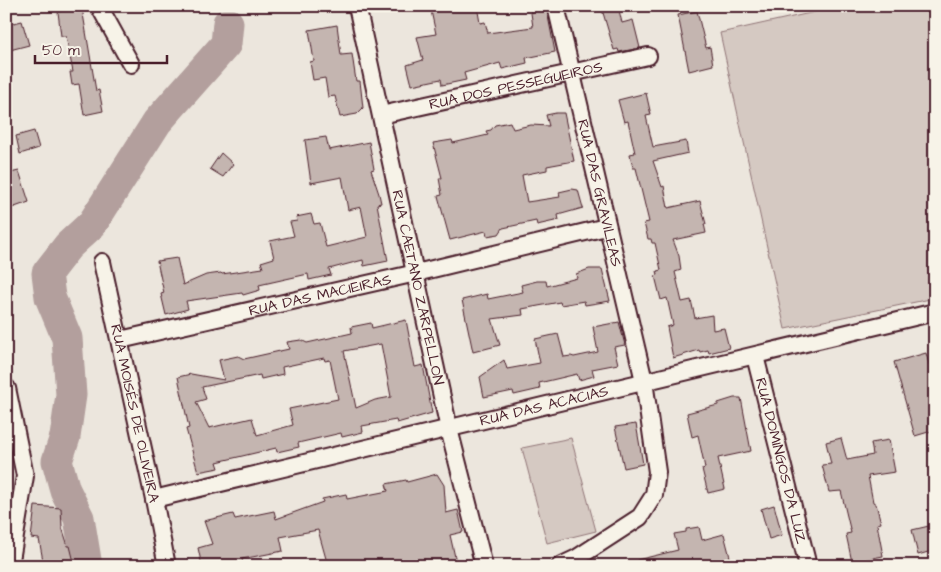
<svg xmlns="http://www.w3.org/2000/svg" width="941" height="572" viewBox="0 0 941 572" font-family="'Architects Daughter',sans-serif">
<rect width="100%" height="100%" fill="#ece6dd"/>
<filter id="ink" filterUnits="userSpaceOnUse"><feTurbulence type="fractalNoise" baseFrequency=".02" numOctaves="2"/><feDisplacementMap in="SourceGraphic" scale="10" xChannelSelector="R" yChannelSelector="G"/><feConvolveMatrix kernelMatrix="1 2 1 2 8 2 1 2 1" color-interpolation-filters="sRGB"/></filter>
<g filter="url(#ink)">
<path fill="#d5c9c2" stroke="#907476" d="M842 6H935V298L785 329 720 33Z
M571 438 596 531 547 543 522 448Z"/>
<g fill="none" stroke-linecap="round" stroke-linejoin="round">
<path stroke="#b39f9d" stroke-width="31" d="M87 566 79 518 65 490 57 461 65 437 71 395 67 338 50 297 47 273 68 246 92 224 157 122 226 44 228 23"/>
</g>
<path fill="#c4b5b0" stroke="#4a1f2b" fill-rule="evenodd" d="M430 6H477L480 23 485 22 488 33 533 27 530 6H546L555 52 526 58 527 63 502 69 500 63 464 73 466 80 442 85 441 79 412 85 407 65 423 60 417 37 436 34Z
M601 6H618L622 23 633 20 640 48 619 52 618 49 614 50Z
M82 8 96 91 99 90 103 111 84 115 79 84 72 85 70 72H73L66 36H61L58 12Z
M697 11 706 48 710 47 713 65 689 71 678 15Z
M22 21 29 45 6 51V25Z
M337 25 341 55 352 54 356 81H360L363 108 357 114 340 117 335 96 328 97 325 78 313 80 310 62 314 61 309 30Z
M646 93 651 115 646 116 653 147 686 141 688 153 653 161 662 187 664 186 668 208 700 201 706 224H704L706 233 673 240 679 256 681 270 675 272 682 302 691 300 695 318 712 315 713 330 724 328 729 348 709 353 708 350 700 352 699 350 673 358 667 327 673 325 667 298 661 300 655 276 658 275 657 271 661 270 655 243H652L651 239H648L644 223 649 222 636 168H633L630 154 635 153 628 121 624 122 618 100Z
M556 113H564L574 161 547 166V170L522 175 527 202 560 197 559 192 572 189 578 190 583 208 558 215 559 220 537 225 536 221 503 228 499 234 487 236 486 231 450 240 438 196 442 195 439 178H442L433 143 452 140 453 143 488 135 486 131 491 130 495 125 510 122 513 129 531 125 549 126 546 115Z
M34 131 39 148 20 154 16 136Z
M326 137 329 150 369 142 374 169 371 170 379 194 381 203 377 204 388 261 364 266 363 260 329 269 331 275 309 280 308 274 259 285 260 290 243 295 242 293 186 301 188 309 166 315 161 294 164 293 157 261 177 258 183 285 206 275 221 273 222 274 263 268 261 262 274 258 270 241 294 236 290 222 297 221 296 217 311 214 314 224 320 223 326 247 367 237 361 207 348 210 342 177 311 183 305 140Z
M221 153 233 164 223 177 210 169Z
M19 171 29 202 6 210V174Z
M589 269H602L610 301 585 305 584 301 561 305 560 302 522 309 523 315 492 319 500 345 473 352 462 300 487 294 488 299 523 292 521 285 537 281H546L547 286 577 278 576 274Z
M406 320 415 367 423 365 432 413 397 423 396 420 362 426 363 432 342 437 341 433 298 443 299 447 277 452 276 448 217 462 219 468 198 472 186 429 189 428 178 377 191 374 224 380 219 360 238 356 244 359 289 349 287 342 301 340 307 343 352 333 351 327 371 323 372 328ZM381 344 391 397 375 400 356 408 344 351ZM324 358 325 361 330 360 338 399 289 409 293 425 257 435 252 418 209 428 196 402 206 399 202 387 260 375 261 379 283 374 282 367Z
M619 322 625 345 614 347 618 364 592 369 594 376 579 380 577 374 539 383 540 389 514 395 513 391 484 397 480 377 504 360 507 369 540 363 535 339 558 334 564 357 571 356 574 357 598 352 593 327Z
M926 353 933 379 931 380 935 394V430L915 436 894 362Z
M734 398H741L751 451 718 458 725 489 708 493 702 469 705 468 698 435 692 437 687 413 718 405V403Z
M636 424 643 464 624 468 615 427Z
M841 438 847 460 873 455 871 443 889 440 895 472 868 476 873 502 876 504 881 523 877 524 883 556 852 562 846 534 851 533 841 491 829 492 822 465 831 464 826 442Z
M437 474 444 485 446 513 458 510 463 532 450 535 457 566H328L318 530 280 537 283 551 242 559 244 566H202L198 548 212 544 204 521 233 514 235 519 274 511 276 519 323 502 322 499 346 494 347 499 388 491 386 484 406 480 407 482Z
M774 505 782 535 769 539 761 509Z
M35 506 61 508 62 527 68 546H70L75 566H44L39 539 31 538Z
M929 526 935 550 918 555 912 530Z
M699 527 702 540 724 534 731 561 708 566H637V560L678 550 674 534 686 532V529Z"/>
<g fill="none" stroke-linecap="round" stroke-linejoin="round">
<g stroke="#4a1f2b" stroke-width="20">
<g id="minor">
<path d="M99 6 131 64"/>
<path id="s1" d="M357 6 449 429 484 566"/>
<path id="s2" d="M556 6 644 381 657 472 654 495 640 517 577 558 560 566"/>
<path id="s3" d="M381 115 648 56"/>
<path id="s4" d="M102 262 154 499 167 566"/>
<path id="s5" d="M120 340 416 273 606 227"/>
<path id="s6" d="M755 356 808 566"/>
<path d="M7 388 25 476 10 566"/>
<path id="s7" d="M154 499 935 312"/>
</g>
</g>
<use href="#minor" stroke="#f7f3e8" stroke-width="16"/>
</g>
</g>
<g text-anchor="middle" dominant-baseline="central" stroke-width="4.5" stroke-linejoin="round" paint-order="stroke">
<g font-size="15" fill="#4a1f2b" stroke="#f7f3e8">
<text stroke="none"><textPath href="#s3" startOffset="138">RUA DOS PESSEGUEIROS</textPath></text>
<text stroke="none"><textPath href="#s2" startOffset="192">RUA DAS GRAVILEAS</textPath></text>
<text stroke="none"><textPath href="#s1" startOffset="288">RUA CAETANO ZARPELLON</textPath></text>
<text stroke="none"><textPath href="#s5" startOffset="205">RUA DAS MACIEIRAS</textPath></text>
<text stroke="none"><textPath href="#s7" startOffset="401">RUA DAS ACACIAS</textPath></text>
<text stroke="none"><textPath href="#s4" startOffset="155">RUA MOISÉS DE OLIVEIRA</textPath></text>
<text stroke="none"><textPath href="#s6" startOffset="108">RUA DOMINGOS DA LUZ</textPath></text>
</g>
</g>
<rect width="941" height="572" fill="none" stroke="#f7f3e8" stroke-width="25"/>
<rect x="12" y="12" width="916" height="547" fill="none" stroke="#4a1f2b" stroke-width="2" filter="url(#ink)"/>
<path d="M35 55v8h132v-8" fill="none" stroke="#4a1f2b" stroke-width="2.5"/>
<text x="42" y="55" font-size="15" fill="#4a1f2b" stroke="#f7f3e8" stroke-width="4" paint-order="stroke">50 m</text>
</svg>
